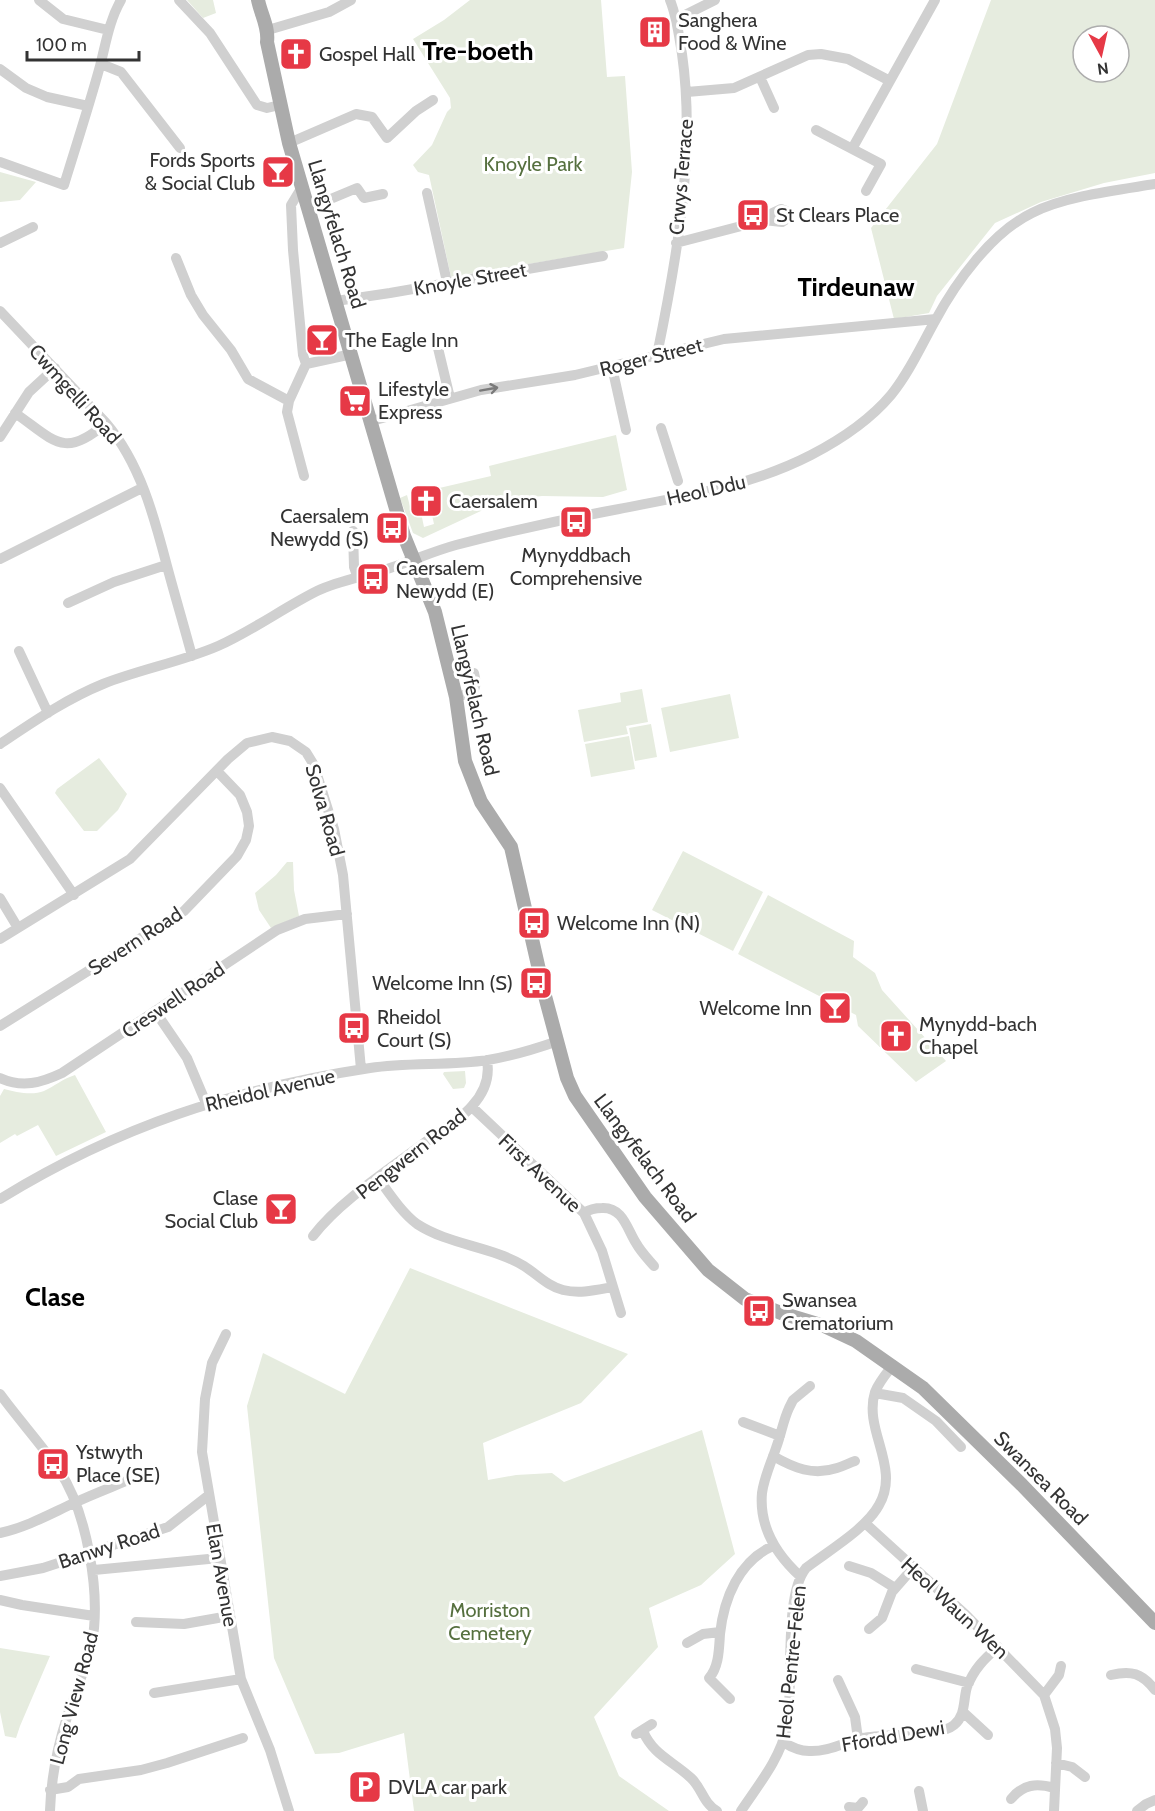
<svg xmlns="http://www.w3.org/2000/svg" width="1155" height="1811" viewBox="0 0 1155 1811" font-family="Cabin,sans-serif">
<rect width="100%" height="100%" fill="#fff"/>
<path fill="#e6ecdf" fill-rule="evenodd" d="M187 0H213L216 13 203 18Z
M470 0H601L607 77 625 76 632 172 624 248 451 277 429 175 418 172 413 165 432 145 447 112 451 108 450 98 413 39 444 20Z
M991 0H1155V173L1104 183 1041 202 995 223 937 296 929 313 894 319 871 228 937 144ZM1083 36H1119V72H1083Z
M0 172 36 182 20 200 0 202Z
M616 435 627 490 603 497 542 496 514 499 498 503 423 538 413 533 400 498 407 495 411 510 420 508 424 527 434 524 430 506 439 504 435 489 491 476 489 466Z
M642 689 648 722 626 726 628 734 584 742 578 710 621 702 620 693Z
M730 694 739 738 670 752 661 708Z
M651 724 657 757 635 761 629 728Z
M629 736 635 769 591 777 585 744Z
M99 758 127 794 118 810 97 831H84L55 793 57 789Z
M683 851 763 892 733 951 652 910Z
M287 862H293L294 890 299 916 271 928 259 910 255 893 276 875Z
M768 895 854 941 853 957 875 973 882 990 946 1061 916 1082 858 1026 856 1015 738 954Z
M465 1071 466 1083 464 1088 453 1089 443 1074 444 1072Z
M75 1075 106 1132 56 1156 38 1125 17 1136 15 1134 0 1143V1096L4 1089C16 1092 32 1096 44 1091 55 1086 62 1079 75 1075Z
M410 1268 628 1354 581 1403 483 1443 488 1480 516 1475 552 1473 564 1482 702 1430 735 1554 701 1585 649 1608 658 1647 594 1717 619 1776 669 1811H414L404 1733 339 1753 315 1754 274 1658 247 1406 263 1353 345 1394Z
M0 1648 50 1656 20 1726 16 1738 5 1736 0 1712Z"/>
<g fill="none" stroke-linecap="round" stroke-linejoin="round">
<path stroke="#d0d0d0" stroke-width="10" d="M39 0 63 19 108 30
M179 0 210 33 257 105 267 108 280 105
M677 19 715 0
M268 30 329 12 351 0
M101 64 121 72 180 148
M0 69 26 88 47 97 88 106
M760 77 774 108
M687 92 734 88 808 55 821 54 848 59 890 81
M816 130 881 164 866 191
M289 143 356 114 372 117 387 138 416 111 433 100
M852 149 935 0
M0 162 64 185C76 146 89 106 100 66 106 43 109 21 121 0
M302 187 291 205 293 250 303 355 306 364
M427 193 447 282
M309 208 357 188 364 198 383 194
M781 209 786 211 788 218 782 222 764 220 768 215Z
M0 243 33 227
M676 243 764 220
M176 258 191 295 203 315 231 350 248 379 289 401
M336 301 390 293 603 256
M0 311 106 423C140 463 154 516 167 566 175 596 184 626 192 656
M438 348 450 398
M657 355C677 258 696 152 682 54 679 36 677 17 670 0
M612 367 626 430
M15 413C54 440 64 460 106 423
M372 421 481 390 575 375 724 339 936 319
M661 428 678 481
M0 437 29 392 55 368
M304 476 287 412 289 401 306 364 352 354
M353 531 354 567 358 578
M0 559 142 488
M68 603 114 582 166 565
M19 651 48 713
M456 697C472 693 479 692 474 673
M0 744C33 722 66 699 103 684 141 669 181 662 218 646 252 631 283 608 317 591 340 580 368 576 393 567 414 560 434 551 456 545 510 531 564 519 619 509 685 496 751 486 811 455 840 440 870 420 891 395 909 373 921 346 935 321 956 282 991 233 1032 213 1065 196 1118 190 1155 184
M0 788 74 895
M0 898 18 928
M0 939 130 859 228 759 247 743 272 737 290 741 306 752 314 765 334 829 343 875 361 1069
M155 1011 187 1058 206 1103
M0 1026 184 911 237 856 246 840 249 826 247 812 240 795 217 771
M0 1078C22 1088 41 1083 62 1073L277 930 305 919 347 914
M472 1107 584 1213 602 1251 621 1313
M378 1178C389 1193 402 1213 417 1224 449 1245 491 1246 524 1266 537 1274 547 1286 563 1290 580 1294 596 1290 613 1287
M0 1199C119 1126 233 1089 370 1068 409 1062 449 1066 488 1060 512 1056 535 1049 558 1041
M584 1213C590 1209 595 1208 602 1208 623 1207 627 1229 636 1243 641 1252 648 1259 654 1266
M313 1236C342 1198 398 1164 436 1134 448 1126 463 1117 472 1106 484 1093 490 1077 487 1060
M226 1334 212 1363 205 1399 202 1452 241 1679 270 1750 289 1811
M875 1393 903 1398 936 1421 961 1447
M0 1394C19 1420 41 1444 59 1470 87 1512 101 1593 92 1643 86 1668 75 1692 67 1717 57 1748 51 1779 50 1811
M743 1422 780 1436
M773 1456C794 1468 813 1476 837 1468 844 1466 849 1463 855 1461
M865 1523 966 1615 1044 1695 1055 1729 1057 1748 1054 1811
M0 1533C27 1527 50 1514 74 1503 93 1494 112 1487 131 1479
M849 1566 871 1573 895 1588
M94 1570 219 1558
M0 1576 43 1568 168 1527 209 1495
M800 1576C776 1554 759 1527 762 1493 764 1478 771 1463 776 1448 781 1435 783 1421 789 1408L793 1400 810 1386
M0 1600 22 1605 94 1616
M136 1622 184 1624 229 1616
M869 1629 882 1618 892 1592 913 1568
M687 1643 703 1634 720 1632
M916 1669 969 1683
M1111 1675C1131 1670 1142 1673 1155 1690
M838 1680 855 1717 858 1739
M154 1693 241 1679
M1044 1695 1059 1675 1061 1666
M730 1699 709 1678C719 1667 719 1649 720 1634 724 1598 739 1561 773 1546
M963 1712 988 1735
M643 1731C653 1755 673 1761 691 1778 702 1788 703 1803 717 1811
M636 1734 652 1724
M783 1742C791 1747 799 1751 809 1751 828 1752 845 1742 863 1738 884 1733 939 1738 954 1725 966 1715 963 1700 967 1687 974 1669 984 1659 998 1647
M1056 1763 1072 1767 1085 1777
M50 1790 68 1787 79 1779 141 1770 167 1763 243 1738
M919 1791 923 1811
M1011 1799C1023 1784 1037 1783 1054 1788
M849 1807 858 1808 863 1802
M741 1811C759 1784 780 1759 787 1727 794 1688 783 1596 806 1568 828 1551 866 1529 879 1505 901 1467 863 1430 875 1392 879 1382 886 1374 893 1365
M1137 1811 1146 1804 1155 1800"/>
<path stroke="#ababab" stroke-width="14" d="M258 0C261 15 269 27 267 42L289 143 404 536 435 612 456 697 465 761 481 802 511 847 545 996 567 1078 575 1096 645 1197 708 1270 745 1299 781 1313 824 1326 856 1341 923 1388 1022 1485 1155 1623"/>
</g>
<defs><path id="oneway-shaft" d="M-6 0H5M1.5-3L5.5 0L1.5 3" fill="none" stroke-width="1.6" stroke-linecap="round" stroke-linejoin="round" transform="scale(1.5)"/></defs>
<use stroke="#7a7a7a" href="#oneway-shaft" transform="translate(489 389) rotate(-10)"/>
<defs>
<g id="building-square" transform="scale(1.725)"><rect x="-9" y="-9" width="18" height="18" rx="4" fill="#e63946" stroke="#fff"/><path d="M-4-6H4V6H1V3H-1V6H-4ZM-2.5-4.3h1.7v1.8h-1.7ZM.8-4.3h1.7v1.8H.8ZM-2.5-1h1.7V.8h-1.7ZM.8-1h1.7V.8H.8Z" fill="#fff"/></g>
<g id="church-square" transform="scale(1.725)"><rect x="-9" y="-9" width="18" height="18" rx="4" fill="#e63946" stroke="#fff"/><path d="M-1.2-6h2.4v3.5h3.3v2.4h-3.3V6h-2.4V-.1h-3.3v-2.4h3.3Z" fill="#fff"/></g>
<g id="bar-square" transform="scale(1.725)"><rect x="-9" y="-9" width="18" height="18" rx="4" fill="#e63946" stroke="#fff"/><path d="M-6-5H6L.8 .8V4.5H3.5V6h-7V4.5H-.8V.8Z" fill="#fff"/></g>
<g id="bus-square" transform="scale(1.725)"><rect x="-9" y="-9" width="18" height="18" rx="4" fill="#e63946" stroke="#fff"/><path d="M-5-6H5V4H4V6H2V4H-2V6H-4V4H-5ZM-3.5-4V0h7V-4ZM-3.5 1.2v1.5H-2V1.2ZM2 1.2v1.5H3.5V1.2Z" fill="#fff"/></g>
<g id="supermarket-square" transform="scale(1.725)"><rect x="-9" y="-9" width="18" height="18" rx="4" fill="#e63946" stroke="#fff"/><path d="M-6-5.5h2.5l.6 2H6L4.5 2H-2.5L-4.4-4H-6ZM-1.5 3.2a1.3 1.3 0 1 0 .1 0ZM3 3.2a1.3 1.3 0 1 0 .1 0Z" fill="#fff"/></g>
<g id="parking-square" transform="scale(1.725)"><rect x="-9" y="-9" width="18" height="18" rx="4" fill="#e63946" stroke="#fff"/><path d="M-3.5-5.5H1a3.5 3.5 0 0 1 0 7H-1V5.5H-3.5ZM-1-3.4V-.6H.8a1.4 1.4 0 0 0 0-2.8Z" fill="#fff"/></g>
</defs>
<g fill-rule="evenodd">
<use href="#building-square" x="655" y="32"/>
<use href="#church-square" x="296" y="54"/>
<use href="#bar-square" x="278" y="172"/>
<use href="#bus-square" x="753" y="215"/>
<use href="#bar-square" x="322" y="340"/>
<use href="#supermarket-square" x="355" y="401"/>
<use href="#church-square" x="426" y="501"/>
<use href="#bus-square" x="576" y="522"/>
<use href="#bus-square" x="392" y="528"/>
<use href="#bus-square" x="373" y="579"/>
<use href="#bus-square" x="534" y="923"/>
<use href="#bus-square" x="536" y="983"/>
<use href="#bar-square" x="835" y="1008"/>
<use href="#bus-square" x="354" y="1028"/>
<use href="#church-square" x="896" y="1036"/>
<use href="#bar-square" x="281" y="1209"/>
<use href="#bus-square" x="759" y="1311"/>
<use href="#bus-square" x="53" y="1464"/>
<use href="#parking-square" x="365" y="1787"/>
</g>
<g text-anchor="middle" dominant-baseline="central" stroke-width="6" stroke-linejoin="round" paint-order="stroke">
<g font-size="20" fill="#333" stroke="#fff" text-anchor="start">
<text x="678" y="20">Sanghera<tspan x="678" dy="23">Food &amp; Wine</tspan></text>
<text x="319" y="54">Gospel Hall</text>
<text x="255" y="160" text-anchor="end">Fords Sports<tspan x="255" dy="23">&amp; Social Club</tspan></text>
<text x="776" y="215">St Clears Place</text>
<text x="345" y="340">The Eagle Inn</text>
<text x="378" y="389">Lifestyle<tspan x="378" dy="23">Express</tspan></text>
<text x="449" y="501">Caersalem</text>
<text x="369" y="516" text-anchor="end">Caersalem<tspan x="369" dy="23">Newydd (S)</tspan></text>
<text x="576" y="555" text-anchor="middle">Mynyddbach<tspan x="576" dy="23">Comprehensive</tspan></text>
<text x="396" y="568">Caersalem<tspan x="396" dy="23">Newydd (E)</tspan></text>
<text x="557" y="923">Welcome Inn (N)</text>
<text x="513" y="983" text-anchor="end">Welcome Inn (S)</text>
<text x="812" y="1008" text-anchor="end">Welcome Inn</text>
<text x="377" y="1017">Rheidol<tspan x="377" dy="23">Court (S)</tspan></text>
<text x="919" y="1024">Mynydd-bach<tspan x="919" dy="23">Chapel</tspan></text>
<text x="258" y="1198" text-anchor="end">Clase<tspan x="258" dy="23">Social Club</tspan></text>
<text x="782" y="1300">Swansea<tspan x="782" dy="23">Crematorium</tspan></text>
<text x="76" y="1452">Ystwyth<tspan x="76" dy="23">Place (SE)</tspan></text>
<text x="388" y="1787">DVLA car park</text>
</g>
<g font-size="20" fill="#56703f" stroke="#fff">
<text x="533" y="164">Knoyle Park</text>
<text x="490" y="1610">Morriston<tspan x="490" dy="23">Cemetery</tspan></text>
</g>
<g font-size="20" fill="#333" stroke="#fff">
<text transform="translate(681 177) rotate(-85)">Crwys Terrace</text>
<text transform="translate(337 234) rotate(73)">Llangyfelach Road</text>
<text transform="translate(470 279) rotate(-10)">Knoyle Street</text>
<text transform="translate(651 357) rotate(-14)">Roger Street</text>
<text transform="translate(75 394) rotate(48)">Cwmgelli Road</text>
<text transform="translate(706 490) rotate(-13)">Heol Ddu</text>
<text transform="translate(475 700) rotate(77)">Llangyfelach Road</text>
<text transform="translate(325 810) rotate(74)">Solva Road</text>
<text transform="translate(135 941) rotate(-33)">Severn Road</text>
<text transform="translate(173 1000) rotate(-34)">Creswell Road</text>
<text transform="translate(270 1090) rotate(-13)">Rheidol Avenue</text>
<text transform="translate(411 1154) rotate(-38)">Pengwern Road</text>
<text transform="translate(645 1158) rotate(53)">Llangyfelach Road</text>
<text transform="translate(540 1173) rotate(43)">First Avenue</text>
<text transform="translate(1041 1478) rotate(45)">Swansea Road</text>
<text transform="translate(109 1546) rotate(-18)">Banwy Road</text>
<text transform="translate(222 1575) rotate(80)">Elan Avenue</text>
<text transform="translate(955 1608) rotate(43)">Heol Waun Wen</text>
<text transform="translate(791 1662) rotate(-84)">Heol Pentre-Felen</text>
<text transform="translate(74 1698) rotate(-75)">Long View Road</text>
<text transform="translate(893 1736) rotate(-10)">Ffordd Dewi</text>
</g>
<g font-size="26" font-weight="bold" fill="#000" stroke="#fff">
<text x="478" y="51">Tre-boeth</text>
<text x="856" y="287">Tirdeunaw</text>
<text x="55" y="1297">Clase</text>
</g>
</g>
<g transform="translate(1101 54) rotate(172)"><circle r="28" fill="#ffffff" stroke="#adadad" stroke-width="1.5"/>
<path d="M0-4.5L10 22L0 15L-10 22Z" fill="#e63946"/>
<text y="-9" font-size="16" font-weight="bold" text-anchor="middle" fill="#333333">N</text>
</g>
<path d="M27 51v9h112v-9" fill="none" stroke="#333333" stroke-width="3"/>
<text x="36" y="51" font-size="18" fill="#333333" stroke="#ffffff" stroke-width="4.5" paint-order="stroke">100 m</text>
</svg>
